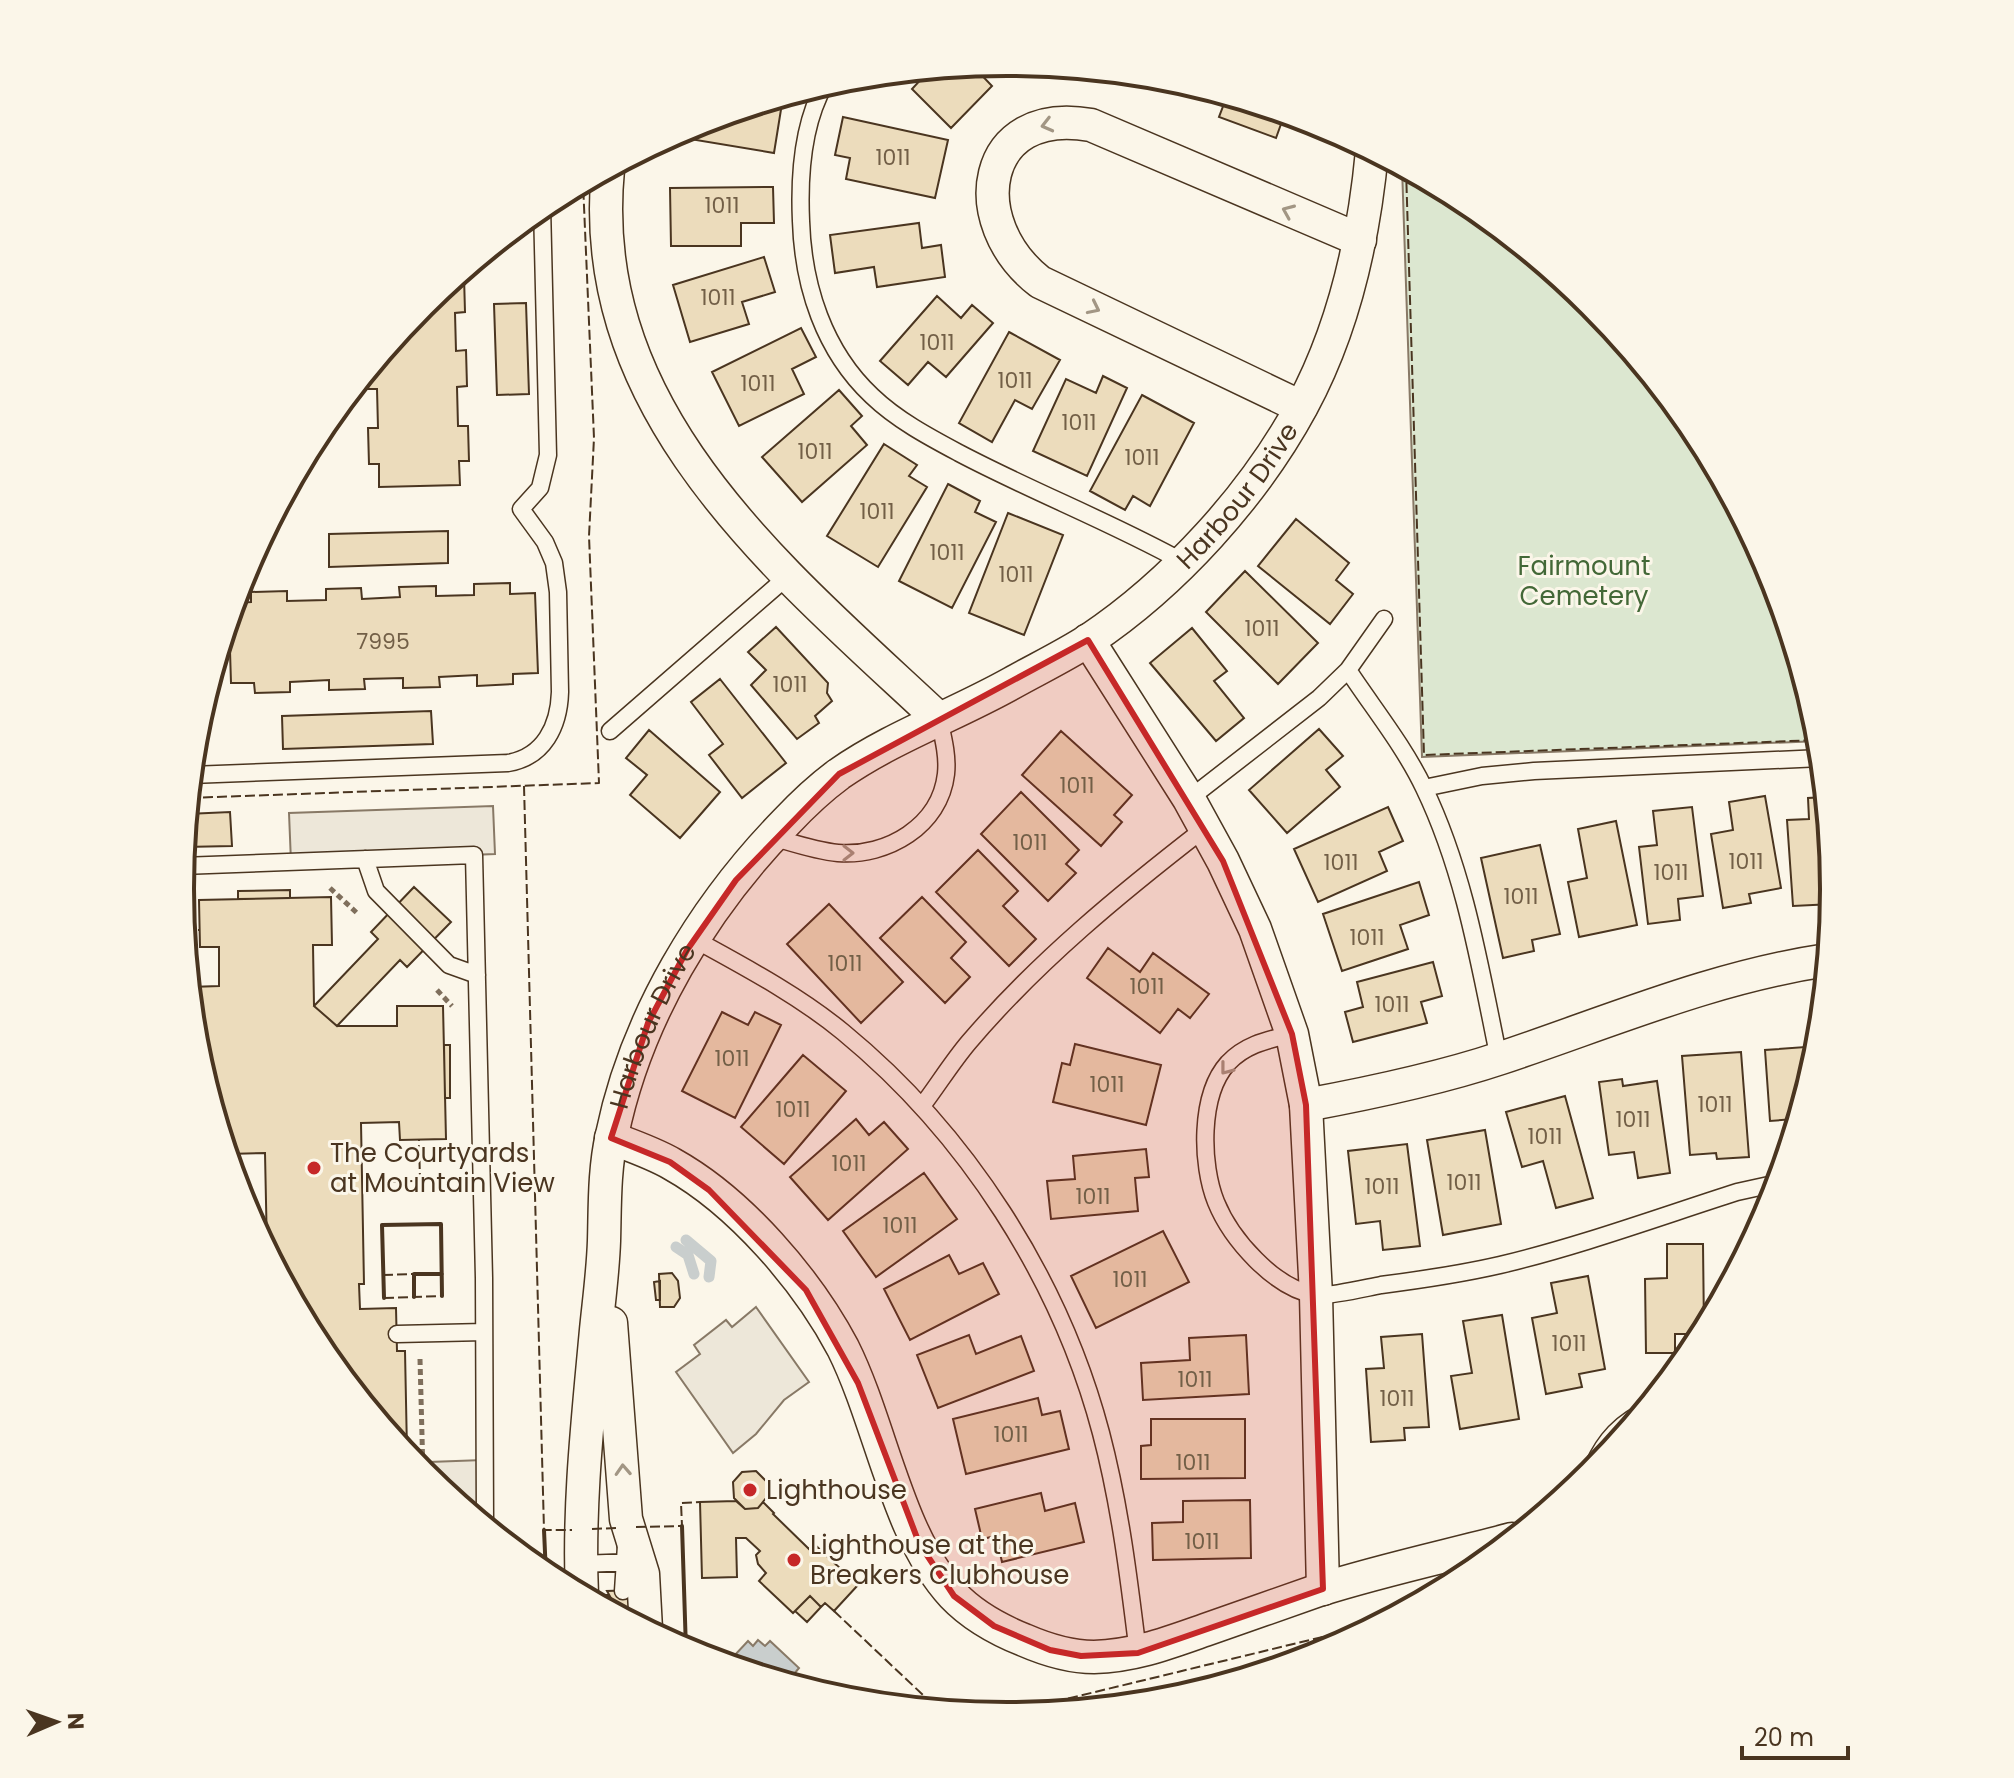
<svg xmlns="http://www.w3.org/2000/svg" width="2014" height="1778" viewBox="0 0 2014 1778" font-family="Poppins,sans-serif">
<rect width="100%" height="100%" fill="#fbf6e9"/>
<path fill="#dce7d0" stroke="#887966" stroke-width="2" d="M1402 167 1467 202 1592 305 1695 430 1771 573 1818 728 1819 741 1422 757Z"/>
<path fill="#ede7d9" stroke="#887966" stroke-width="2" d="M493 806 495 854 291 862 289 813Z
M756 1307 809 1382 784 1400 756 1434 733 1453 676 1372 700 1354 694 1345 726 1320 732 1327Z
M483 1460 485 1525 430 1480 429 1462Z"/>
<path fill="#c9cecd" stroke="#887966" stroke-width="2" d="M758 1640 765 1646 770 1641 799 1668 794 1674 798 1678 793 1684 736 1667 733 1657 748 1641 753 1646Z"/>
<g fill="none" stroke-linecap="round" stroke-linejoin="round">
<path stroke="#c9cecd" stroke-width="11" d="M686 1240 711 1261 709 1277
M676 1247 688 1255 694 1274"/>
</g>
<path fill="#ecdcbc" stroke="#4a3520" stroke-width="2" d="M1003 62H1007L1028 64 1005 69Z
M972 65 992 86 951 128 912 89 926 74 923 70Z
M1152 76 1169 78 1211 91 1207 100Z
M1227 96 1285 113 1276 138 1219 117Z
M783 97 774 153 672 136 691 125Z
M843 117 948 140 935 198 846 179 850 158 835 155Z
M773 187 774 223H741V246H671L670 188Z
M919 223 922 248 941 245 945 277 877 287 874 267 835 273 830 235Z
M764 257 775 292 742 302 749 324 690 342 673 285Z
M457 276H464L465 312 455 313 456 351 466 350 467 386 457 387 458 426H468L469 461H459L460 485 379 487V464H369L368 428H378L377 389H367L366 373 423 304Z
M937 296 961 318 972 305 993 323 946 377 928 362 908 385 880 361Z
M526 303 529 394 497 395 494 304Z
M801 328 816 357 792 369 804 394 739 426 712 372Z
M1009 332 1060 360 1032 409 1015 400 992 442 959 423Z
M1103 376 1127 388 1087 476 1033 451 1066 379 1096 393Z
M839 390 862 416 851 426 867 445 802 502 762 457Z
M1142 395 1194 423 1150 506 1133 496 1125 510 1090 491Z
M884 444 917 465 909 476 927 487 878 567 827 536Z
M948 484 980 501 975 512 996 522 952 608 899 581Z
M1008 513 1063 535 1024 635 969 613Z
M1296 519 1349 563 1336 580 1353 594 1330 624 1258 566Z
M448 531V563L329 567V534Z
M1245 571 1318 643 1278 684 1206 612Z
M510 583V594L535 593 538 673 513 674V684L477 686V675L439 677 440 687 403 688V678L364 679 365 689 329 690V680L290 682V692L255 693 254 683H231L229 619 234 603 251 602V592L287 591V601L326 600V589L361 588 362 599 400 597 399 587 436 586V596L474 595V584Z
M776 627 828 683 827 693 832 701 815 716 819 723 797 739 751 685 766 670 748 652Z
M1192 628 1227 671 1214 681 1244 718 1216 741 1150 663Z
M720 679 786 763 742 798 709 755 723 744 691 702Z
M431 711 433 744 283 749 282 716Z
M1319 729 1343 756 1326 770 1340 787 1287 833 1249 790Z
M649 730 720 792 680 838 630 795 647 775 626 758Z
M1061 731 1132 795 1114 815 1122 822 1101 846 1022 775Z
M1021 792 1079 850 1066 864 1076 873 1048 901 981 834Z
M1765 796 1781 888 1749 894 1751 903 1723 908 1711 834 1733 830 1729 802Z
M1825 797 1834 889 1833 904 1793 906 1787 820 1809 819 1808 798Z
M1388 807 1403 841 1379 852 1387 871 1318 902 1294 849Z
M1692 807 1703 896 1678 899 1680 920 1648 924 1639 847 1657 845 1653 811Z
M230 812 232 846 184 847 187 814Z
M1616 821 1637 925 1579 937 1568 882 1587 878 1578 829Z
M1540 845 1560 934 1532 940 1534 951 1503 958 1481 858Z
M978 850 1018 891 1003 906 1036 939 1009 966 936 892Z
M1419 882 1429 915 1400 925 1408 949 1342 971 1323 914Z
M414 887 451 922 407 967 400 960 337 1026 314 1006 378 939 371 932Z
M290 890V898L238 899V891Z
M331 897 332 945H313L314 1006 337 1026H397V1006H443L446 1139 400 1140 399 1122 361 1123 364 1284H359L360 1309 396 1308 397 1351H405L407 1451H403L319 1348 267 1250 265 1153 227 1154 196 1050 190 987 219 986V947H200L199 900Z
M922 897 966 942 951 958 970 977 945 1003 880 938Z
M829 904 903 982 861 1023 787 944Z
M1108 948 1140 972 1153 953 1209 994 1190 1018 1178 1009 1160 1033 1087 978Z
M1433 962 1442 996 1421 1002 1427 1023 1353 1042 1345 1012 1363 1007 1357 982Z
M722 1012 748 1025 755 1012 781 1025 735 1118 682 1091Z
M1075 1044 1161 1065 1146 1125 1053 1102 1062 1063 1070 1065Z
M444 1045H450V1098H445Z
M1819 1046 1794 1129V1119L1770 1121 1765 1050Z
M1741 1052 1749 1157 1717 1159 1716 1153 1690 1155 1682 1056Z
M803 1055 846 1091 784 1164 741 1127Z
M1622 1079 1623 1086 1657 1081 1670 1173 1638 1178 1634 1152 1609 1155 1599 1082Z
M1565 1096 1593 1198 1556 1208 1543 1161 1522 1167 1506 1112Z
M856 1119 869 1135 884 1122 908 1149 828 1220 790 1177Z
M1485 1130 1501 1224 1443 1235 1427 1140Z
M1407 1144 1420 1246 1383 1250 1380 1221 1356 1224 1348 1151Z
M1146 1149 1149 1177 1135 1178 1138 1211 1051 1219 1047 1181 1075 1179 1073 1156Z
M924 1173 957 1219 876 1277 843 1231Z
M1163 1231 1189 1282 1096 1328 1071 1276Z
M1667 1244H1703L1704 1330 1702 1334H1675V1353H1646L1645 1279 1667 1278Z
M949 1255 959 1274 983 1263 999 1294 910 1340 884 1289Z
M672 1273 678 1281 680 1298 674 1307H660L659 1274Z
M1588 1276 1605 1369 1579 1374 1582 1387 1546 1394 1532 1318 1557 1313 1551 1283Z
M660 1281V1300H656L654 1282Z
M1502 1315 1519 1419 1460 1429 1451 1376 1472 1373 1463 1321Z
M1422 1334 1429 1427 1404 1428 1405 1440 1371 1442 1366 1369 1384 1368 1381 1337Z
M969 1335 976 1354 1021 1336 1034 1371 938 1408 917 1355Z
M1246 1335 1249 1394 1143 1400 1141 1363 1190 1360 1189 1338Z
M1038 1398 1042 1415 1060 1411 1069 1449 966 1474 953 1419Z
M1151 1419H1245V1478L1141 1479V1446L1151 1445Z
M756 1471 766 1481V1498L758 1508 745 1509 734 1498 733 1482 742 1472Z
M1041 1493 1045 1511 1075 1503 1084 1542 1002 1562 996 1536 982 1539 975 1509Z
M1250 1500 1251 1558 1153 1560 1152 1523 1183 1522V1501Z
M736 1501 745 1509 758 1508 763 1502 774 1513 773 1514 809 1549 814 1544 858 1585 834 1611 825 1603 821 1607 810 1596 793 1613 759 1581 766 1573 758 1564 756 1555 760 1551 746 1538H736L737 1577 702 1578 700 1502Z
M637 1590 638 1614 619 1615 610 1610 613 1607 612 1600 607 1591Z
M600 1595H607L612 1600 613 1607 610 1610 596 1602Z
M810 1596 821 1607 807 1622 795 1611Z"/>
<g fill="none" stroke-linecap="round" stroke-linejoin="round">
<g stroke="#4a3520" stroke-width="19">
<path id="lane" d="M825 84C802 124 799 176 801 221 803 286 824 351 872 396 897 420 929 437 959 453 1033 492 1111 522 1183 562
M1348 670C1373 708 1404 746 1424 788 1465 873 1480 967 1499 1059
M610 731 787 577
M191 775 508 763C544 757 559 726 560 692L558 592 554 563 545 542 521 509 540 488 548 455 542 206
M1424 788 1482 776 1534 771 1821 758
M1189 799 1319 698 1348 670 1384 619
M772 837C793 843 816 851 838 853 887 857 940 826 946 774 948 756 943 737 939 719
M365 859 376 891 449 965 477 975
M182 866 474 855 484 1278 485 1525
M694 939C745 967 798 995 843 1032 966 1133 1060 1278 1101 1433 1120 1505 1129 1579 1138 1653
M1292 1034C1268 1040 1246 1044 1228 1063 1199 1095 1201 1165 1216 1202 1231 1239 1274 1288 1315 1295 1328 1297 1365 1288 1381 1285 1420 1280 1461 1274 1500 1265 1580 1246 1659 1217 1737 1192L1778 1183
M922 1106C938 1085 952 1062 969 1042 1038 961 1121 893 1205 828
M397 1334 484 1332
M1588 1477C1600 1448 1613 1428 1641 1413
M580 1564 633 1562
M623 1591 626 1545
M623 1615 624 1617"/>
</g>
<g stroke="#4a3520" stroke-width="35">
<g id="street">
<path d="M608 169C584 413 780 570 939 719"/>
<path d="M1301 407 1040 282C963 222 980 105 1091 125L1360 240"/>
<path d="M1088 640 1189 799 1223 861 1255 929 1292 1034 1306 1105 1316 1295 1323 1589"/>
<path d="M1306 1105C1371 1093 1438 1079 1501 1058 1609 1022 1713 977 1827 960"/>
<path d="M611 1138C632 1146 653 1153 672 1164 740 1202 807 1280 843 1348 881 1424 897 1535 953 1595 972 1615 999 1630 1024 1640 1047 1650 1070 1657 1094 1657 1134 1656 1168 1643 1205 1630 1243 1617 1281 1603 1319 1590 1382 1570 1448 1556 1512 1539"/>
<path d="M611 1323 626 1519 643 1574 646 1629"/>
<path id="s1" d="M582 1595C578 1506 588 1418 596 1330 599 1300 603 1271 604 1241 605 1206 604 1170 612 1135 636 1018 703 907 786 822 802 805 820 788 839 774 892 737 955 715 1012 683 1037 669 1064 656 1089 640 1173 584 1254 495 1302 406 1344 328 1364 238 1372 151"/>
</g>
</g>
<path stroke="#7f6f5c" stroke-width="5" stroke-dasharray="6 4" stroke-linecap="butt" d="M330 888 358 914
M437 990 452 1006
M420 1359 423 1474"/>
<use href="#lane" stroke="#fbf6e9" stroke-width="16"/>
<use href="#street" stroke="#fbf6e9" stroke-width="32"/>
<path stroke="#4a3520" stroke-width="2" stroke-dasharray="10 4" stroke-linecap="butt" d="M1406 169 1424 755 1819 740
M524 786 544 1530H572
M189 798 599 783 589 536 594 438 583 183
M184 930H199
M362 1182 420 1181 419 1140
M383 1275 414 1274
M384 1298 442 1296
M636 1527 682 1526 681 1503 700 1502
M592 1529 616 1528
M834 1611 923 1695 924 1708
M1000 1715 1380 1623"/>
<path stroke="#4a3520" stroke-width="4" d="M414 1297V1274H442
M384 1298 382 1225 441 1224 442 1296
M682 1526 686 1650
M544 1530 546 1575"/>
</g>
<defs><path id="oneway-chevron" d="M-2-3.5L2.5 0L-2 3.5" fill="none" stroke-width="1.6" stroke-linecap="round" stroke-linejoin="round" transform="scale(2)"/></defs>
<g stroke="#a29684">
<use href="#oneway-chevron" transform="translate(1047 125) rotate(166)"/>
<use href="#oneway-chevron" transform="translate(1288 211) rotate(-157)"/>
<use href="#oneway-chevron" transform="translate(1094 308) rotate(26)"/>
<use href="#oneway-chevron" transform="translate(848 853)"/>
<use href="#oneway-chevron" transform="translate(1226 1069) rotate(128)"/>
<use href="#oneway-chevron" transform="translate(623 1470) rotate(-93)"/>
</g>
<path fill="#c62828" fill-opacity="0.2" stroke="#c62828" stroke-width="6" stroke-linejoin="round" d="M1088 640 1223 861 1292 1034 1306 1105 1323 1589 1138 1653 1081 1656 1050 1650 994 1626 954 1596 919 1543 858 1383 806 1290 709 1190 670 1162 611 1138 648 1023 687 950 736 880 839 774Z"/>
<g fill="#c62828" stroke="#fbf6e9" stroke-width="3">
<circle cx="314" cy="1168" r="8"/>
<circle cx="750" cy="1490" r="8"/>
<circle cx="794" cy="1560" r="8"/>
</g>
<g text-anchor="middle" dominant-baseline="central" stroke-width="6" stroke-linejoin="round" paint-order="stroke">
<g font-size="22" fill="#725f47">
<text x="893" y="157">1011</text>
<text x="722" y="205">1011</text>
<text x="718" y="297">1011</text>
<text x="937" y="342">1011</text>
<text x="1015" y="380">1011</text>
<text x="758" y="383">1011</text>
<text x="1079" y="422">1011</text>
<text x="815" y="451">1011</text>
<text x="1142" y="457">1011</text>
<text x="877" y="511">1011</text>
<text x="947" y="552">1011</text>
<text x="1016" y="574">1011</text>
<text x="1262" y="628">1011</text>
<text x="383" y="641">7995</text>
<text x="790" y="684">1011</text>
<text x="1077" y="785">1011</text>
<text x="1030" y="842">1011</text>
<text x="1746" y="861">1011</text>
<text x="1341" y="862">1011</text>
<text x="1671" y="872">1011</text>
<text x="1521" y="896">1011</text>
<text x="1367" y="937">1011</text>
<text x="845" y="963">1011</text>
<text x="1147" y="986">1011</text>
<text x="1392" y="1004">1011</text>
<text x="732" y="1058">1011</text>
<text x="1107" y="1084">1011</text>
<text x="1715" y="1104">1011</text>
<text x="793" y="1109">1011</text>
<text x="1633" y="1119">1011</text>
<text x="1545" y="1136">1011</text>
<text x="849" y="1163">1011</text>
<text x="1464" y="1182">1011</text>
<text x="1382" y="1186">1011</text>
<text x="1093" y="1196">1011</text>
<text x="900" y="1225">1011</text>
<text x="1130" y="1279">1011</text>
<text x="1569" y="1343">1011</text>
<text x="1195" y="1379">1011</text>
<text x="1397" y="1398">1011</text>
<text x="1011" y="1434">1011</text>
<text x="1193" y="1462">1011</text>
<text x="1202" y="1541">1011</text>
</g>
<g font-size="26" fill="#4a3520" stroke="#fbf6e9">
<text stroke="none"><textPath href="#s1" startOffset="1388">Harbour Drive</textPath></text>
<text stroke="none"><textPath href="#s1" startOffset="578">Harbour Drive</textPath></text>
</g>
<g font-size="26" fill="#436837" stroke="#fbf6e9">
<text x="1584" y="566">Fairmount<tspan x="1584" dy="30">Cemetery</tspan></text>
</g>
<g font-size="26" fill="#4a3520" stroke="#fbf6e9" text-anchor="start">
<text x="330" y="1153">The Courtyards<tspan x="330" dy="30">at Mountain View</tspan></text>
<text x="766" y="1490">Lighthouse</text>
<text x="810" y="1545">Lighthouse at the<tspan x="810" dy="30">Breakers Clubhouse</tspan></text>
</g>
</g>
<path d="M0 0H2014V1778H0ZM194 889a813 813 0 1 1 1626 0a813 813 0 1 1-1626 0Z" fill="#fbf6e9" fill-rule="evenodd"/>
<path fill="none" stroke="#4a3520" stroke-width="4" d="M194 889a813 813 0 1 1 1626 0a813 813 0 1 1-1626 0Z"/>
<g transform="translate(56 1722) rotate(88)" stroke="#fbf6e9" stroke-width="6" paint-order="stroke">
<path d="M0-6L14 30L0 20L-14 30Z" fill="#4a3520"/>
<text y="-12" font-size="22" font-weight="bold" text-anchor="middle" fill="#4a3520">N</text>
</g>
<path d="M1742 1746v12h106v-12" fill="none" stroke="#4a3520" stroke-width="4"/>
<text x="1754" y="1746" font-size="24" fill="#4a3520" stroke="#fbf6e9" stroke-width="6" paint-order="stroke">20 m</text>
</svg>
